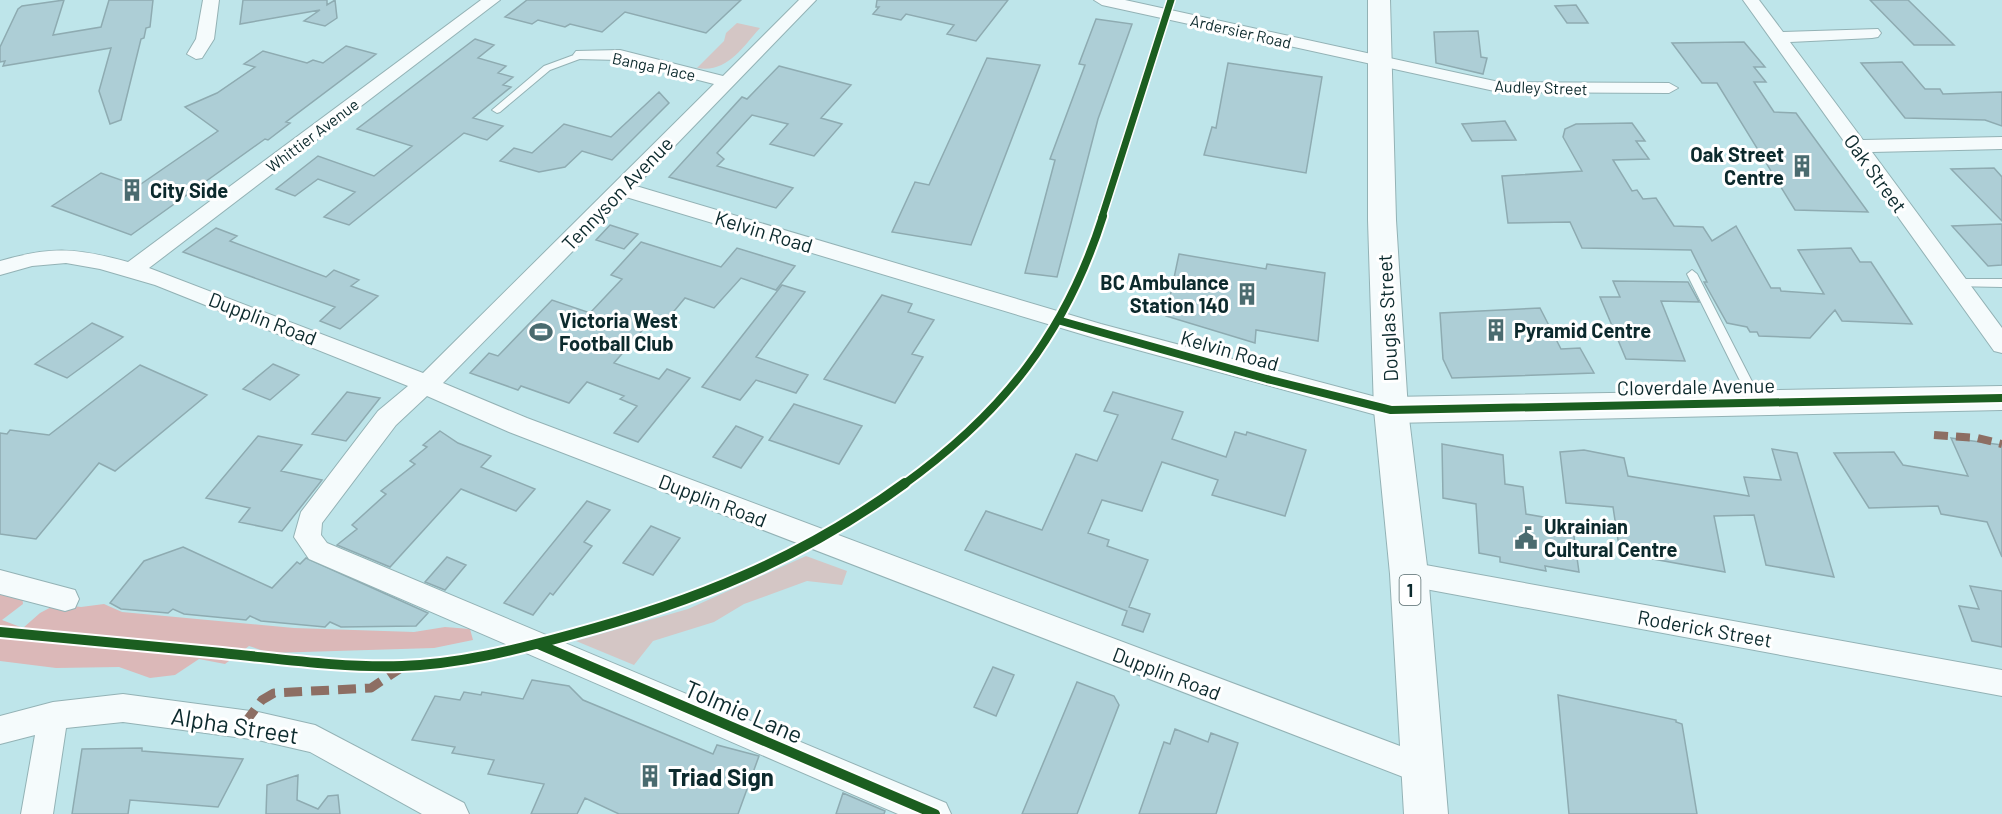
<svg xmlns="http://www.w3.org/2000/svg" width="2002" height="814" viewBox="0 0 2002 814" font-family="Barlow,sans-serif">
<rect width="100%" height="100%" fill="#bee5ea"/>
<path fill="#d4c6c5" d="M737 23 760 28C741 49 727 73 697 68L724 41 726 33Z
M806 556 847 571 842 585 807 581 744 604 714 622 653 641 634 665 576 641 688 609Z"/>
<path fill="#dbb8b8" d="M0 591 22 595 23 604 2 620 23 628 40 613 57 604 81 607 104 604 122 612 294 628 414 632 445 627 470 629 473 640 434 648 270 653 249 646 225 664 199 659 175 675 150 678 119 667 56 668 0 661Z"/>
<path fill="#adced6" stroke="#8eabb1" stroke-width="1.5" d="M64 0 53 35 101 27 109 0H153L150 27 146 28 144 38 141 39 121 120 110 124 99 91 111 48 3 66 5 61 0 62V47L18 9 22 6Z
M243 0H327V5L335 0 337 18 325 26 304 21 320 10 240 24Z
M527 0H741L706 33 625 12 602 32 570 24 565 27 538 20 532 24 505 17Z
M877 0H1008L976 41 947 34 954 25 906 14 901 20 873 14 879 7H876Z
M1870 0H1908L1954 45H1914Z
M1576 5 1588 23H1567L1555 6Z
M1096 19 1132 24 1098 119 1057 277 1025 273 1055 160 1050 159 1085 65 1079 64Z
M1478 31 1481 57 1487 58 1483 74 1436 63 1434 32Z
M475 39 494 45 478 58 506 66 498 73 513 77 503 85 511 87 473 118 503 126 487 140 464 133 349 225 324 217 355 192 318 179 295 196 276 189 318 156 374 176 412 146 357 129Z
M1744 42 1765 67H1754L1766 82H1754L1774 112 1796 113 1868 212 1795 210 1717 83H1702L1672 43Z
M346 46 376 54 286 122 290 123 268 140 265 139 131 235 52 206 101 173 138 186 218 131 185 107 217 93 255 67 244 64 263 51 307 63 313 60 323 63Z
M987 58 1040 65 971 245 892 232 915 182 929 185Z
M1902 62 1925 89H1940L1943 94 2002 92V126L1985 120 1905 118 1861 63Z
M1228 63 1322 77 1306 173 1204 155 1212 127 1216 128Z
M779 66 851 85 821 118 842 124 814 156 770 144 788 124 752 115 717 153 724 159 717 166 793 188 776 208 669 177 742 97 747 99Z
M659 92 669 103 612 160 582 151 565 167 539 172 500 161 514 148 532 153 564 124 611 137Z
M1505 121 1516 140 1472 141 1462 124Z
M1632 123 1645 141H1636L1649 159 1613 160 1632 191 1637 190 1643 199 1656 198 1674 226 1703 227 1712 241 1736 226 1771 288H1780L1781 291 1824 294 1798 250 1851 248 1860 262H1871L1912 324 1842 321 1835 310 1810 338 1759 336 1757 332H1750L1747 327 1727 323 1704 282H1707L1691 250 1582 248 1570 222 1508 223 1502 176 1582 171 1563 137 1565 129 1576 124Z
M1994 168 2002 177V221L1951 169Z
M2002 224V265L1988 266 1952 226Z
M610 225 638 234 624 249 596 240Z
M216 228 237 236 230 241 326 277 334 270 359 280 351 286 378 296 340 329 320 321 335 307 183 252Z
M641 242 721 267 737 248 795 266 776 290 741 278 714 308 685 298 665 322 653 318 614 363 659 379 667 369 690 378 638 442 614 433 637 406 620 399 624 396 587 382 569 403 521 386 518 390 470 373 489 353 498 356 552 300 590 313 622 279 611 275Z
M1179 254 1266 269 1267 264 1325 273 1318 341 1256 330 1255 343 1166 316Z
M1613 281 1688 282 1699 302 1661 301 1685 361 1626 359 1600 297H1620Z
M782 285 805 292 756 357 808 375 796 393 756 380 740 400 702 387Z
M882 295 912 304 908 312 934 320 912 354 923 357 895 403 824 379Z
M1540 308 1561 349 1580 348 1594 373 1452 378 1443 359 1440 313Z
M92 323 123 337 67 378 35 364Z
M273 364 299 375 270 400 243 389Z
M140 365 207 395 115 471 99 463 36 539 0 534V433L7 434 10 430 49 435Z
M347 392 380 398 346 441 312 434Z
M1113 392 1183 412 1172 439 1226 457 1235 432 1246 435 1247 432 1306 450 1285 516 1212 495 1218 480 1162 462 1142 511 1102 500 1088 533 1109 540 1107 546 1148 560 1129 607 1150 614 1143 632 1122 625 1127 611 965 550 986 511 1042 530 1076 454 1097 461 1118 415 1104 411Z
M794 404 862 426 839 464 769 440Z
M736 426 763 437 741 468 713 457Z
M440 431 458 443 491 456 481 467 535 489 516 511 461 489 390 567 337 545 357 529 352 525 386 494 381 491 415 464 410 461 427 447 423 445Z
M258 436 302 445 281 471 322 480 282 531 239 522 250 508 206 498Z
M1951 438 2002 445V557L1987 522 1941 514 1938 506 1869 508 1834 453 1894 452 1903 465 1968 476Z
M1442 444 1503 455 1505 484 1523 487 1526 514 1572 522 1579 572 1545 566 1546 571 1500 562V557L1479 553 1476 504 1443 498Z
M1772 449 1797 453 1834 577 1766 565 1754 515 1714 516 1725 572 1620 553 1613 507 1566 503 1560 452 1584 450 1624 458 1628 476 1749 496 1744 477 1781 480Z
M587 501 610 510 584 542 592 546 553 595 550 593 533 615 504 603Z
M651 526 680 538 653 575 623 563Z
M183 547 272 588 297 562 300 564 306 558 428 613 416 626 341 627 330 622 325 627 261 621 250 616 246 620 184 614 173 609 168 613 121 609 110 603 144 561Z
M447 557 466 565 445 590 425 582Z
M1970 586 2002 591V647L1972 641 1959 606 1979 609Z
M993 667 1014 675 996 716 974 707Z
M532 680 569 686 583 700 713 754 717 745 759 756 738 814H619L585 798 577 814H531L544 784 488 774 494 760 452 753 455 747 412 740 435 696 460 700 464 692 481 695 482 692 523 699Z
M1077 682 1114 696 1119 705 1077 814H1022Z
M1558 695 1676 720V722L1682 724 1697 814H1569Z
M1175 729 1208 742 1211 733 1238 743 1216 814H1139L1164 742 1170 744Z
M142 748V751L243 759 218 807 130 800 128 814H72L82 749Z
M298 775 297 800 318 809 328 796 338 795 340 814H266L267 785Z
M843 793 885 811 884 814H836Z"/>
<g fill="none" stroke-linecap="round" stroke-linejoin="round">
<g stroke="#93b2b5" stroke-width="2">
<path id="service" d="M582 52 586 55 585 57 550 70 500 112 497 113 492 110 544 66Z
M1692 270 1697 274 1763 403 1761 406H1753L1751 403 1687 274Z
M1956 279H2002V287L1952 286 1951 283 1952 280Z"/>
</g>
<g stroke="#93b2b5" stroke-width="2">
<path id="minor" d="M203 0H219L214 39 202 58 196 59 187 54 196 39Z
M481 0H500L149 268 423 373 714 84 620 60 576 59 573 55 576 51 620 50 723 76 799 0H816L636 186 1101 324 1391 401 1400 403 1403 410 1400 417 1391 419 1101 340 626 197 443 383 527 418 1424 755 1435 759 1439 770 1435 781 1424 785 509 432 427 396 396 425 322 523 321 535 327 543 946 803 951 814H898L309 559 294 537 301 512 378 411 408 386 155 285 100 269 66 263 32 266 0 275V261C52 246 77 248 128 262Z
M1094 0H1125L1499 82 1669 83 1678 88 1669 93 1499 92 1102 5Z
M1743 0H1759L1783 32 1878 29 1881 33 1878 37 1872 38 1790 42 1863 140 2002 137V149L1872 152 2002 328V353L1994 351Z
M1409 562 2002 670V696L1409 586 1399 582 1395 574 1399 566Z
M0 570 75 590 79 599 75 608 65 611 0 594Z
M123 694 258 712 315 725 464 803 469 814H422L310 752 258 740 123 722 66 728 53 814H21L35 735 0 744V716L53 702Z"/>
</g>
<g stroke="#93b2b5" stroke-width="2">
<path id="secondary" d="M2002 386V410L1391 423 1379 419 1374 410 1379 401 1391 397Z"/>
</g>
<g stroke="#93b2b5" stroke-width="2">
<path id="trunk" d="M1368 0H1390L1396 220 1408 410 1428 574 1448 814H1404L1390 574 1374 410 1368 220Z"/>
</g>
<use href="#service" fill="#f5fbfc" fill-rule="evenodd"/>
<use href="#minor" fill="#f5fbfc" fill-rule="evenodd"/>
<use href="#secondary" fill="#f5fbfc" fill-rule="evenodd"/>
<use href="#trunk" fill="#f5fbfc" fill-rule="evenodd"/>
<path stroke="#8d6e63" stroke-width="8" stroke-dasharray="14 8" stroke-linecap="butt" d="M1934 435 1977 438 2002 444"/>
<path stroke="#8d6e63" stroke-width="9" stroke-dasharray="18 9" stroke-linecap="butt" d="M244 724 262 700 274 693 371 688 401 668"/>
<g stroke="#fff" stroke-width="10">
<path id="cycleway-far2" d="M1102 217 1171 0"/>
</g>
<g stroke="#fff" stroke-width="12">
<path id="cycleway-far1" d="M1061 321 1267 379 1391 410 2002 398
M903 485C1003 413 1066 333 1103 216"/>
</g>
<g stroke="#fff" stroke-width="14">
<path id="cycleway" d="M0 632C74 639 148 646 222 653 282 659 342 668 402 666 460 664 515 650 570 635 694 602 801 559 905 483
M538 644 935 814"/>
</g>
<use href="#cycleway-far2" stroke="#1b5e20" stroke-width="7"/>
<use href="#cycleway-far1" stroke="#1b5e20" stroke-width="8"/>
<use href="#cycleway" stroke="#1b5e20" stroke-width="10"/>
</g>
<defs>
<g id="building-bare" transform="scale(1.8)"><path d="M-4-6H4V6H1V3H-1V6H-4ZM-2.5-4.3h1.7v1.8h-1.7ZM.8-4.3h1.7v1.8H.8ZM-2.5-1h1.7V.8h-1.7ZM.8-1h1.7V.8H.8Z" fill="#4a6b6f" stroke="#fff" stroke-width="2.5" paint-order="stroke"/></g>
<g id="stadium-bare" transform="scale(1.8)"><path d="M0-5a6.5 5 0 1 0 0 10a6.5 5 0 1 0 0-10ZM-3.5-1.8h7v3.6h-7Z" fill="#4a6b6f" stroke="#fff" stroke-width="2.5" paint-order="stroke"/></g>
<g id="civic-bare" transform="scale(1.8)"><path d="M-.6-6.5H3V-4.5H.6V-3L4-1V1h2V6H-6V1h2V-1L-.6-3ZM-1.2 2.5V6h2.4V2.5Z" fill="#4a6b6f" stroke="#fff" stroke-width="2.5" paint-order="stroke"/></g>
</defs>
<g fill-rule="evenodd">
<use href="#building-bare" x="1802" y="166"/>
<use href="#building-bare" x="132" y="190"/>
<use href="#building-bare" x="1247" y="294"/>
<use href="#building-bare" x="1496" y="330"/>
<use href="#stadium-bare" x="541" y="332"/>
<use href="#civic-bare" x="1526" y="538"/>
<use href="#building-bare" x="650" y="776"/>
</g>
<g text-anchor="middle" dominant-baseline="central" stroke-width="6" stroke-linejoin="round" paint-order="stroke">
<g font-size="16" fill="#0c2a2d" stroke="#fff">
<text transform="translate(1241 31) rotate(13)">Ardersier Road</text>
<text transform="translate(654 66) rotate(12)">Banga Place</text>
<text transform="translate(1541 87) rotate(2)">Audley Street</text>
<text transform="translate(312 135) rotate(-37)">Whittier Avenue</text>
</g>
<rect fill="#fff" stroke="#556a6c" stroke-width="1.5" x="1399.5" y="575" width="21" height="30" rx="4.5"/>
<g font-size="18" font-weight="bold" fill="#0c2a2d">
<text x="1410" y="590">1</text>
</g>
<g font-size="20" font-weight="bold" fill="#0c2a2d" stroke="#fff" text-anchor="start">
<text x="1784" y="154" text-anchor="end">Oak Street<tspan x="1784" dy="23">Centre</tspan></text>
<text x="150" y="190">City Side</text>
<text x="1229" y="282" text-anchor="end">BC Ambulance<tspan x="1229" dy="23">Station 140</tspan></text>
<text x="559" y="320">Victoria West<tspan x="559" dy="23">Football Club</tspan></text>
<text x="1514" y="330">Pyramid Centre</text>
<text x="1544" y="526">Ukrainian<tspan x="1544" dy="23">Cultural Centre</tspan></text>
</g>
<g font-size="20" fill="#0c2a2d" stroke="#fff">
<text transform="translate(1876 173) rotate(54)">Oak Street</text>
<text transform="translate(617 193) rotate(-46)">Tennyson Avenue</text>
<text transform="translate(764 231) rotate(17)">Kelvin Road</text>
<text transform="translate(263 318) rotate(21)">Dupplin Road</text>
<text transform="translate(1387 318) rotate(-93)">Douglas Street</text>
<text transform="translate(1230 350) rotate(16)">Kelvin Road</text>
<text transform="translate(1696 386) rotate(-1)">Cloverdale Avenue</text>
<text transform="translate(713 500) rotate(21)">Dupplin Road</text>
<text transform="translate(1705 628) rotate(10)">Roderick Street</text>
<text transform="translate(1167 673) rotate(21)">Dupplin Road</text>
</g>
<g font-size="24" fill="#0c2a2d" stroke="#fff">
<text transform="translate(744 711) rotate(23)">Tolmie Lane</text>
<text transform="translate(235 725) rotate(9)">Alpha Street</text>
</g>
<g font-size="24" font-weight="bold" fill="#0c2a2d" stroke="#fff" text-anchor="start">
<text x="668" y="776">Triad Sign</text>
</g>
</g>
</svg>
